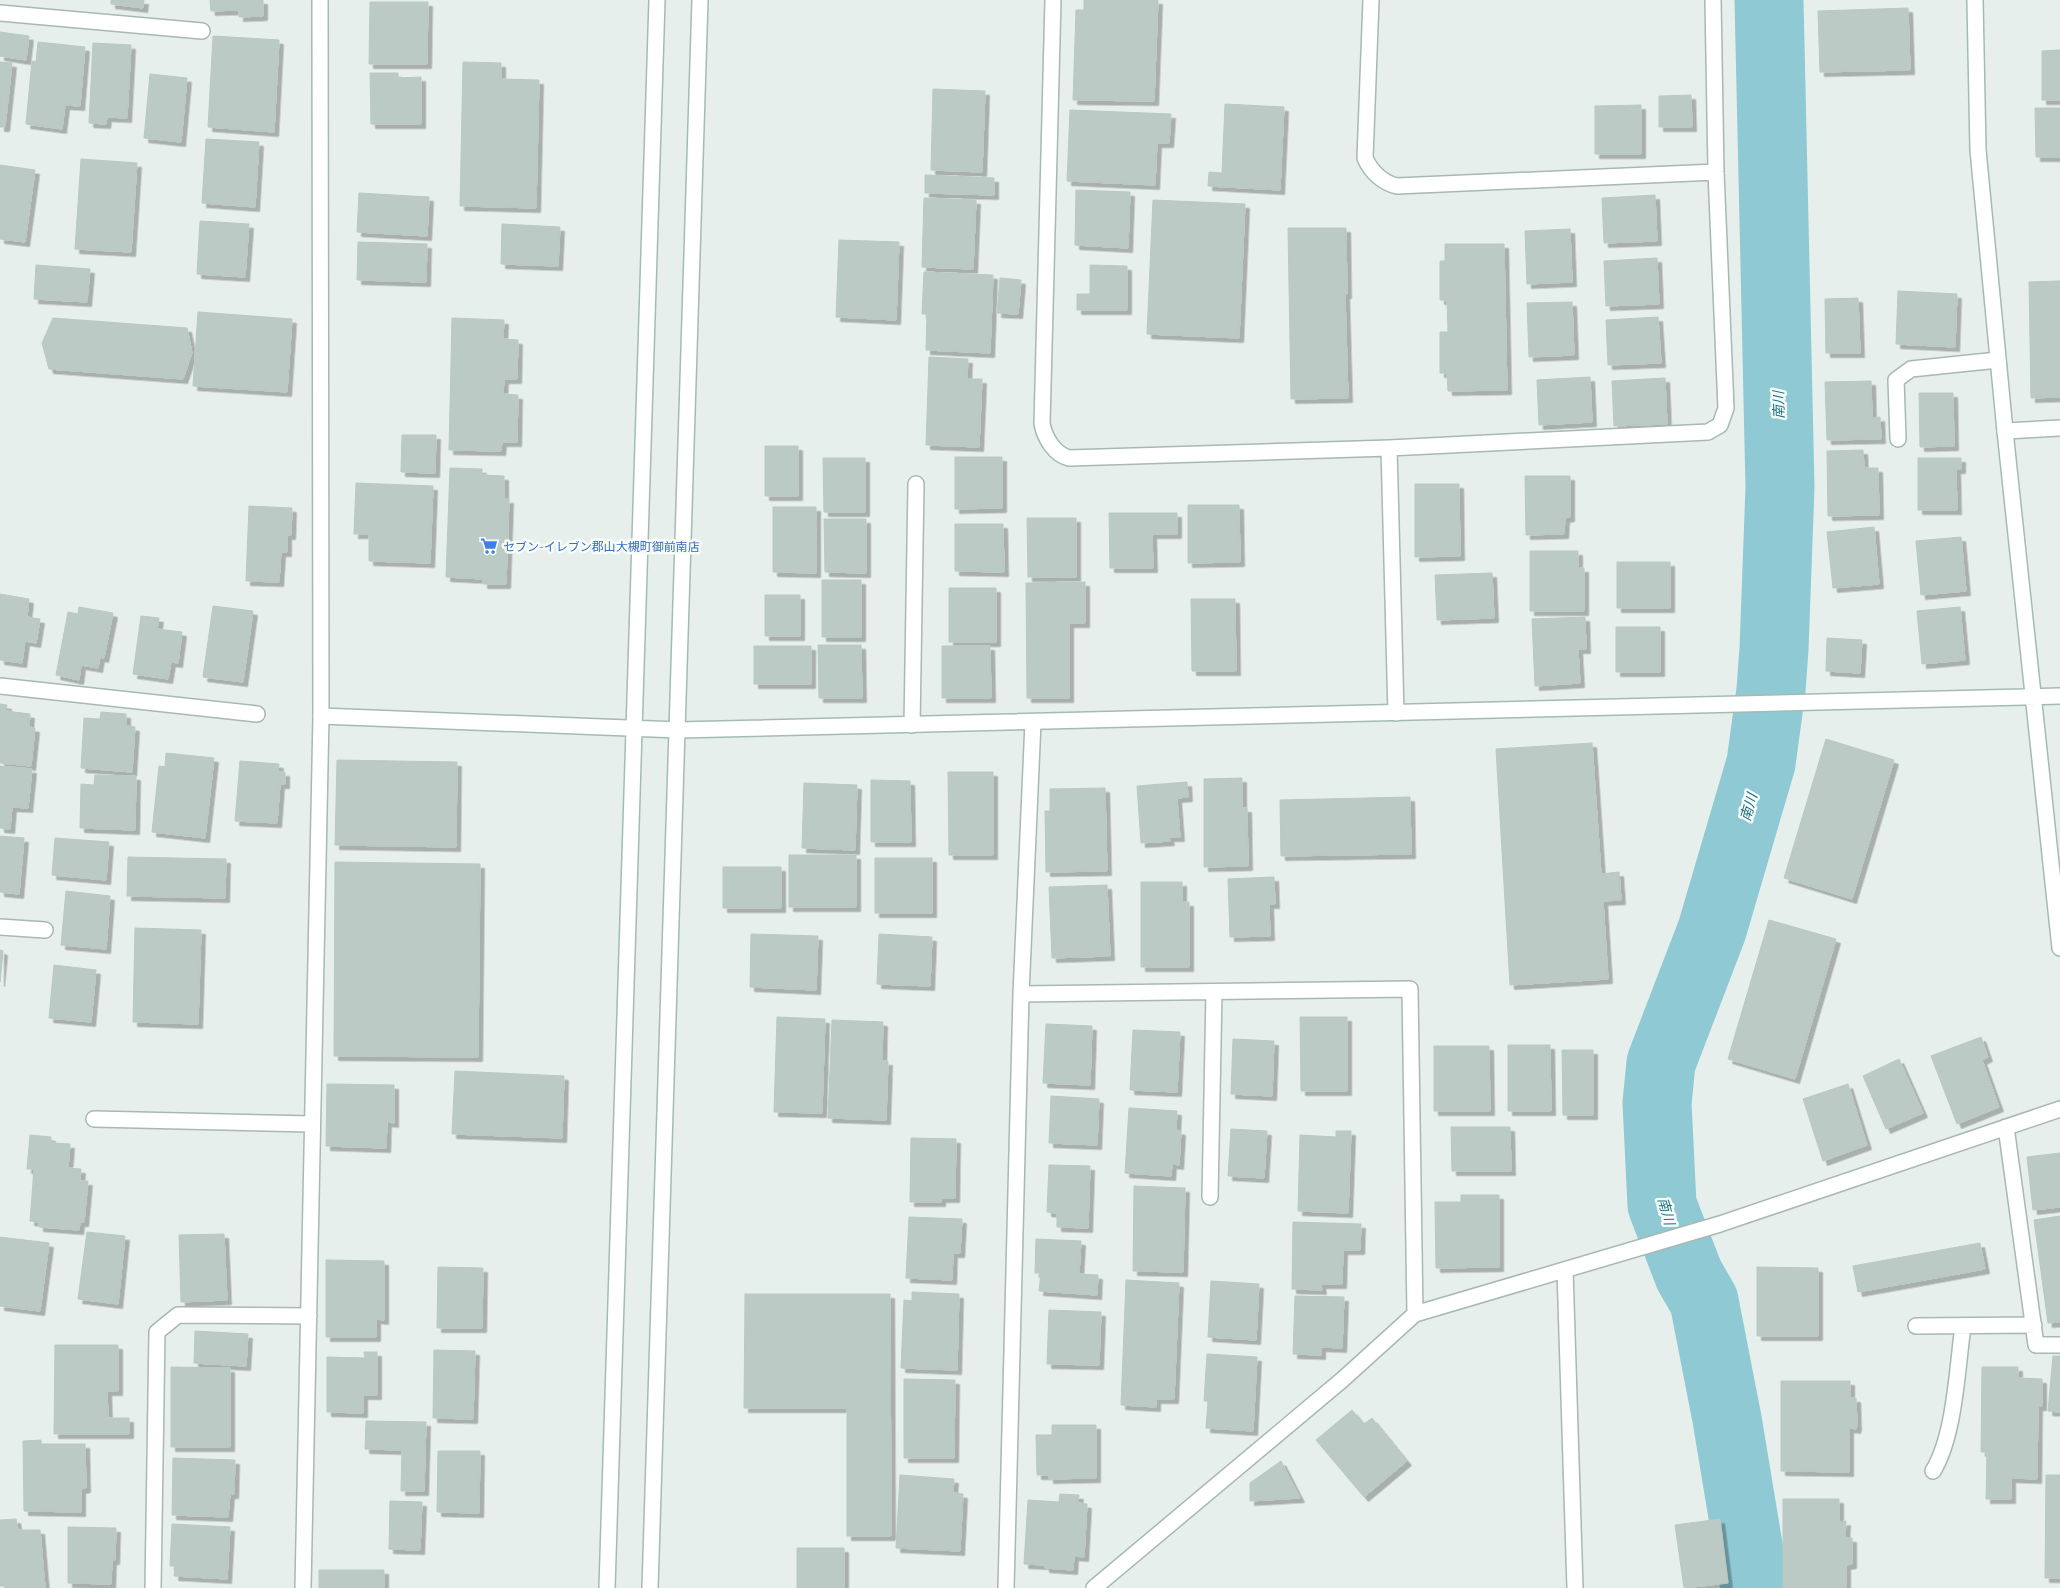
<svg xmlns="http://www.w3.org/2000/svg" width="2060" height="1588" viewBox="0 0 2060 1588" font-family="Barlow,'Noto Sans JP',sans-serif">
<defs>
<filter id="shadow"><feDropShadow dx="4.5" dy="4.5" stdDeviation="0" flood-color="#0004"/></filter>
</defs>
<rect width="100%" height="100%" fill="#e6efeb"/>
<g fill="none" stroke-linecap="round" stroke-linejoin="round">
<path stroke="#8ec9d4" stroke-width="69" d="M1755 1588 1727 1419 1704 1301 1689 1275 1662 1205 1657 1103 1661 1063 1712 930 1761 763 1771 690 1774 649 1780 487 1769 0"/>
</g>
<path fill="#bbcac4" stroke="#b8c9c2" filter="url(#shadow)" d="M111 0H144L143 8 111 4Z
M210 0H263V16L239 17V10L211 11Z
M1084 0H1158L1154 101 1073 100 1076 10H1084Z
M370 2H428L427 64H369Z
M1908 8 1910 70 1820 72 1818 11Z
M0 32 29 36 26 60 0 56Z
M213 36 279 40 274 132 208 127Z
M38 42 85 47 80 106 65 105 62 129 26 124 32 61 36 62Z
M93 43 131 45 127 118 107 117 106 124 89 123Z
M2060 50V100H2042V51Z
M0 62 12 63 5 127H0Z
M463 62 501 63V79L539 80 536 208 460 206Z
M370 73H398V78L421 77V124H371Z
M150 74 187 78 181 142 144 138Z
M933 89 985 91 982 172 931 170Z
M1691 95 1692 127H1659V96Z
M1225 104 1284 107 1280 190 1208 186 1209 172 1222 173Z
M1641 105V154H1595V106Z
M2035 108H2060V157H2036Z
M1070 110 1171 114 1169 143H1157L1155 185 1067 181Z
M206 139 259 142 255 207 202 203Z
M81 159 137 163 131 252 75 249Z
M0 165 35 170 25 242 0 239Z
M925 175 994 178V195L925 193Z
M1076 190 1130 192 1128 248 1075 245Z
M359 193 429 197 427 236 357 232Z
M1655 195 1657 241 1604 243 1602 198Z
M924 198 976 200 973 269 922 267Z
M1153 200 1245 204 1239 338 1147 334Z
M200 221 249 224 245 277 197 274Z
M502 224 560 227 558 266 501 264Z
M1288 228H1346L1347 294H1345L1348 398 1291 399Z
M1570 229 1572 282 1527 284 1525 231Z
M839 240 899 242 896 320 836 317Z
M358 242 427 244 426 282 357 280Z
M1445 244H1504L1507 390 1448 391 1447 373H1440V332H1448L1447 300H1440V261H1445Z
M1657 258 1659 304 1606 306 1604 261Z
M36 265 90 269 87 302 34 299Z
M1090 265 1127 266V310H1077V294H1090Z
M924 272 993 275 990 353 926 350 927 314H922Z
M1000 278 1021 280 1018 314 997 313Z
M2060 281V397L2031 398 2029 282Z
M1898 291 1957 294 1955 347 1896 344Z
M1858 298 1860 353H1826L1825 299Z
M1572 302 1574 355 1529 357 1527 303Z
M198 312 292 319 287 392 193 386Z
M1658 317 1661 363 1608 365 1606 320Z
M53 318 187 328 192 353 183 379 49 369 42 343Z
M452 318 504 320 503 339 518 340 517 379H504L503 394 518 395 517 442H502L501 451 449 450Z
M929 357 968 359 967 379H982L979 447 926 445Z
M1590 377 1592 422 1539 425 1537 380Z
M1665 378 1667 424 1614 426 1612 381Z
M1871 381 1872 418 1880 417 1881 439 1827 440 1825 382Z
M1919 393H1953L1954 446 1920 447Z
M402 435H436L435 473 401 472Z
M765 446H798V496H765Z
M1863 450 1864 468H1878L1879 515 1828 516 1827 451Z
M955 457H1002V508L955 509Z
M823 458H865V512H824Z
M1918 458H1961V469H1956L1957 510H1918Z
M450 468 482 469V475L504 476V499H509L506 584H483V579L446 577Z
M1525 476H1570V517L1565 518 1564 534 1526 535Z
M356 483 433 486 430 563 369 561V534H354Z
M1415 484H1459L1460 556 1415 557Z
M1188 505H1239L1240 562 1188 563Z
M249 506 292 508 291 535H287V552H281L279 582 246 581Z
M773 507H816V573L773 572Z
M1109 513H1177V534H1152L1153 568H1110Z
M1027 518H1076V577H1028Z
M824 519H866V573L825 572Z
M955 524H1003L1004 572 955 571Z
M1874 527 1879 584 1833 588 1827 532Z
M1961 537 1966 591 1921 595 1916 541Z
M1530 551H1578V568H1584V611H1530Z
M1617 562H1670V608H1617Z
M1492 573 1494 618 1437 620 1435 575Z
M822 580H861V637H822Z
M1085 582V623H1069V698H1027L1026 583Z
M949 588H996V642H949Z
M0 594 29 599 27 617 40 619 36 643 25 641 22 663 0 660Z
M765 595H800V636H765Z
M1191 599H1235L1236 671H1192Z
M213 606 253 611 243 682 203 677Z
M79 607 113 613 104 658 100 657 98 668 81 665 79 680 56 675 68 612 78 614Z
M1960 607 1965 660 1922 664 1917 611Z
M141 616 159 618 157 629 182 632 178 663 171 662 168 679 133 674Z
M1585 617 1586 649H1578L1580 683 1535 686 1532 619Z
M1616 627H1660V672H1616Z
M1827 638 1862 640 1860 673 1826 671Z
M818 645H861L862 698H819Z
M754 646H811V684H754Z
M942 646H990L991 698H942Z
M0 704 7 705 6 711 30 714 29 727 35 728 31 766 0 763Z
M101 712 126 714V726L135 727 132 772 81 768 84 718 100 719Z
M1826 739 1894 760 1852 899 1784 878Z
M1592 743 1601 874 1619 872 1621 900 1603 901 1608 979 1510 985 1496 749Z
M166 753 214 758 205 838 152 832 159 766 165 767Z
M337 760 457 762 456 847 335 845Z
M240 761 279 764 278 772H285V784H280L277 823 235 821Z
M0 766 32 769 28 808 12 807 10 829 0 828Z
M948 772H993V855H949Z
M95 775 136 776 135 830 80 828 81 784 94 785Z
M1242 778V808H1247L1248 866 1204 867V779Z
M871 780 910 781 911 842H871Z
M1187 782 1188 797 1177 798 1180 837H1169L1170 841 1141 843 1137 786Z
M804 783 857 785 855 850 802 848Z
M1105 788 1107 871 1046 872 1045 811H1050V789Z
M1410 797 1411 854 1281 856 1280 800Z
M0 836 24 838 19 894 0 892Z
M55 838 109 842 106 880 52 875Z
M789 855H856V907H789Z
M128 857 226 859 225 898 127 896Z
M875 858H932V913H875Z
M335 862 480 864 478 1057 334 1056Z
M723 867H781V908H723Z
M1274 877 1275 904H1269L1270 936 1230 937 1228 879Z
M1141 882H1182V902H1189V967H1141Z
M1107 885 1110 956 1052 958 1049 887Z
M66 891 110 896 106 949 61 945Z
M1769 920 1836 939 1795 1079 1728 1059Z
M135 928 201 930 198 1024 133 1022Z
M751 934 818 936 816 990 750 987Z
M879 934 932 937 930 986 877 984Z
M0 950 3 951 0 982Z
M54 965 96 970 91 1022 49 1018Z
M777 1017 825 1019 822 1113 774 1112Z
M1300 1017H1347V1091H1301Z
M832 1020 883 1022 882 1061H888L886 1120 828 1118Z
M1046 1024 1092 1026 1090 1085 1043 1083Z
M1133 1030 1180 1032 1177 1092 1130 1090Z
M1981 1037 1988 1057 1982 1060 1999 1107 1957 1124 1931 1056Z
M1233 1039 1274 1041 1272 1096 1231 1094Z
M1508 1045H1550L1551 1111H1508Z
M1434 1046H1489L1490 1111H1434Z
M1562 1050H1593V1115H1563Z
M1899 1059 1923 1113 1886 1129 1863 1076Z
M455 1071 564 1076 562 1138 452 1134Z
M327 1084 394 1085V1123L387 1122 386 1148 326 1146Z
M1848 1084 1867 1145 1823 1161 1803 1099Z
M1051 1096 1099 1099 1097 1145 1049 1143Z
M1129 1108 1177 1111 1176 1130 1181 1131 1179 1165 1172 1164 1171 1176 1125 1173Z
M1451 1127H1510L1511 1171H1452Z
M1231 1129 1267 1131 1264 1178 1228 1176Z
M1336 1131H1351L1348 1213 1298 1211 1300 1135 1336 1137Z
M30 1135 51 1137V1143L70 1144 68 1168 81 1169 80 1181H88L84 1222H80L79 1230 39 1227V1222L30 1221 34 1169H27Z
M911 1138 956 1139 955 1198H941V1202H910Z
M2060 1153V1207L2033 1210 2027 1157Z
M1049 1165 1090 1166 1088 1228 1057 1227V1213L1047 1212Z
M1134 1186 1185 1188 1183 1272 1133 1271Z
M1461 1195H1499V1267L1436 1268 1435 1202H1461Z
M2060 1216V1322L2048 1323 2034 1220Z
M909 1217 962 1219 960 1253H953L952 1280 906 1278Z
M1293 1222 1361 1224 1360 1250H1343L1342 1284H1321L1322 1290 1292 1289Z
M87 1232 125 1236 118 1304 78 1299Z
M224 1234 227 1300 181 1302 179 1235Z
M0 1237 49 1243 40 1311 0 1306Z
M1036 1239 1081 1241 1079 1274 1098 1275 1097 1295 1039 1291 1041 1273H1035Z
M1980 1243 1985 1269 1858 1292 1853 1266Z
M326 1260 384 1261V1320L376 1319V1337H326Z
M438 1267 483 1268 482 1328H437Z
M1757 1267 1818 1268V1336H1757Z
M1126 1280 1179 1283 1174 1399H1156V1407L1121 1405Z
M1211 1281 1259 1284 1256 1340 1208 1337Z
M912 1292 959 1294 957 1370 901 1368 904 1300 912 1301Z
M745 1294H890L891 1536H847V1408H744Z
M1295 1296 1344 1297 1342 1348 1321 1347V1355L1293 1354Z
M1049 1310 1101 1312 1099 1365 1047 1364Z
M195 1331 248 1334 246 1366 194 1363Z
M55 1345H118V1391H107L108 1415V1418H129V1434H54Z
M434 1350 475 1351 473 1419 433 1418Z
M364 1352H377V1395H363V1413L327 1412V1357L365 1358Z
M1207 1354 1257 1357 1253 1431 1206 1428 1208 1401H1204Z
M2053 1356H2060V1412L2048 1411Z
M171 1367 230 1368V1447H171Z
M1982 1367H2018V1378L2042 1379V1406H2038L2037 1479 2011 1478V1499H1986L1987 1452H1981Z
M904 1379 955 1380 954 1458H904Z
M1781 1381H1850V1398H1856L1857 1426 1856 1429 1849 1428V1472L1781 1471Z
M1352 1410 1364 1424 1372 1418 1407 1461 1364 1497 1316 1440Z
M366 1421 426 1422 424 1491H401L402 1450 365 1449Z
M1052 1425H1096V1478L1049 1479V1475H1037L1036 1435H1052Z
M41 1440V1444H85L86 1488 81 1489V1512L24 1511 23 1441Z
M438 1451H480L479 1513 437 1512Z
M173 1458 235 1460 234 1494H230L228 1517 172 1515Z
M1281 1461 1300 1498 1250 1501V1483Z
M900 1475 954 1479 953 1493 963 1494 960 1551 896 1548Z
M2046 1475H2060V1578H2045Z
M1060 1494 1079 1495 1078 1503 1087 1504 1084 1557 1074 1556 1073 1570 1045 1568V1565L1024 1564 1028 1500 1059 1502Z
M1783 1499H1839V1522L1846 1521 1845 1538H1852V1564L1846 1565V1588H1783Z
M390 1501 422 1502 420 1550 389 1549Z
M16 1519 18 1530H40L45 1588H5V1586H0V1520Z
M1720 1519 1728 1583 1684 1588 1675 1525Z
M172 1524 230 1527 227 1579 174 1576 175 1566H170Z
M68 1527 116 1528 115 1560H112L111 1584 68 1583Z
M797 1548H844V1588H797Z
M319 1570H384V1588H319Z"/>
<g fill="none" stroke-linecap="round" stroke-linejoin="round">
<g stroke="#a8b8b2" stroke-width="18">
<path id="street" d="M1053 0 1042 424C1045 438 1054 454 1069 458L1389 448 1708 432 1720 425 1726 408 1716 172 1713 0
M1371 0 1365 158C1371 172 1383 183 1397 186L1716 172
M0 13 202 31
M2005 431 2060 428
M1898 439 1896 380 1911 369 1998 360
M1389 448 1396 713
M0 686 257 714
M912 725 916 484
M0 927 45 930
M1021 994 1410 989 1415 1314
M94 1119 312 1124
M2006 1127 2036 1345H2060
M1210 1197 1214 992
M1565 1270 1575 1588
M1916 1326 2034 1325
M1933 1471C1955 1435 1957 1369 1963 1326
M153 1588 157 1332 178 1315 309 1316
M303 1588 321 716 320 0
M1006 1588 1021 994 1033 722
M1094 1588 1342 1380 1415 1314 1720 1224 2060 1109"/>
</g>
<g stroke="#a4bbb3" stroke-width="18">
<path id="secondary" d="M1975 0 1978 150 2005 431 2060 948
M321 716 678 730 2060 696
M607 1588 657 0
M650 1588 700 0"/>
</g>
<use href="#street" stroke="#fff" stroke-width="15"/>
<use href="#secondary" stroke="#fff" stroke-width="15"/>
</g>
<defs>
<g id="supermarket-bare" transform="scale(1.35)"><path d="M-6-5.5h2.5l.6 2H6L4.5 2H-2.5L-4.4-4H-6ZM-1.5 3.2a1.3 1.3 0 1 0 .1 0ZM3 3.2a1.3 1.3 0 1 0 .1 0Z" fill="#3f7fe0" stroke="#f7fbf9" stroke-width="2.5" paint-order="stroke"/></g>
</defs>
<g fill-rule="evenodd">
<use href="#supermarket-bare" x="489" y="546"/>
</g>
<g text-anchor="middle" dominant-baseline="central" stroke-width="5" stroke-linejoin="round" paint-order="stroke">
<g font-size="12" fill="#366cbe" stroke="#f7fbf9" text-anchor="start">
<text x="503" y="546">セブン-イレブン郡山大槻町御前南店</text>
</g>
<g font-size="14" font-style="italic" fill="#1c6f80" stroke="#f7fbf9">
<text transform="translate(1778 405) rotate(-91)">南川</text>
<text transform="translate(1748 807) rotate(-74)">南川</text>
<text transform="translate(1667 1211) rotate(75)">南川</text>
</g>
</g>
</svg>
